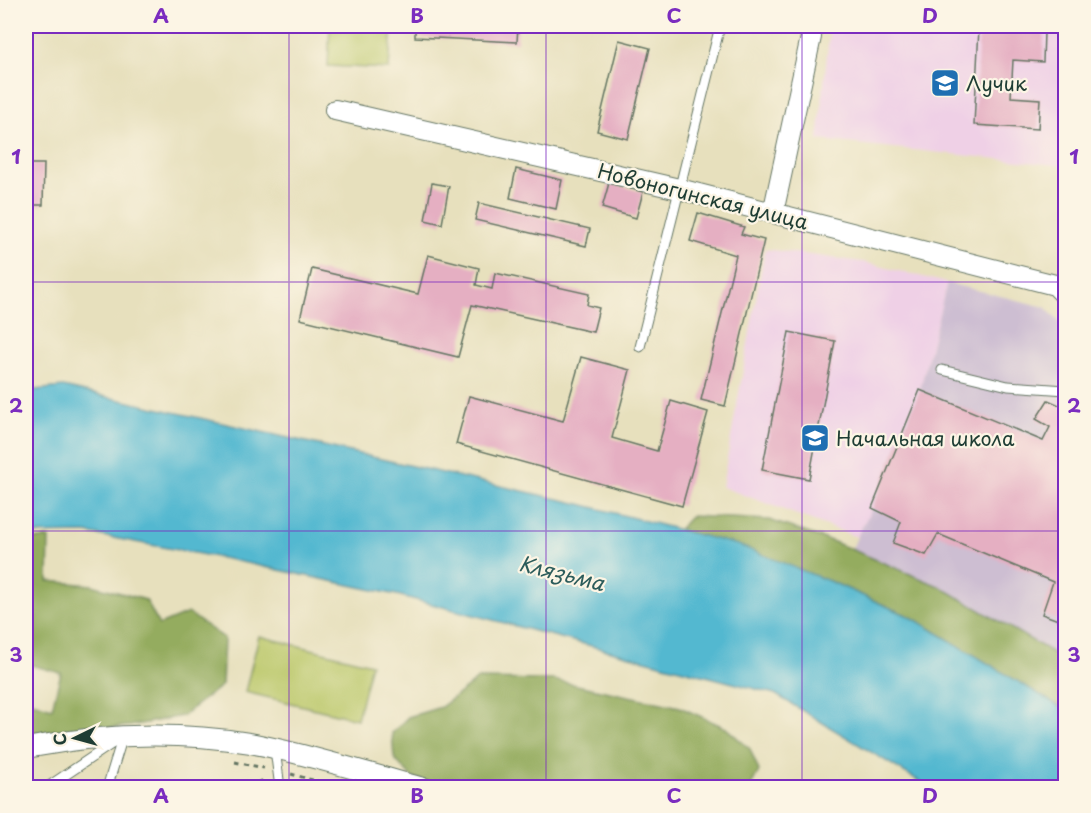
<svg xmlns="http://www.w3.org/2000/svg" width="1091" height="813" viewBox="0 0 1091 813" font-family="'Playpen Sans',sans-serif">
<rect width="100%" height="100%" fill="#fcf5e5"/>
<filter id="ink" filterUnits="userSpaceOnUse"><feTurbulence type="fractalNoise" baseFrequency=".0167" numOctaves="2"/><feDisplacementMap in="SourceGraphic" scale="12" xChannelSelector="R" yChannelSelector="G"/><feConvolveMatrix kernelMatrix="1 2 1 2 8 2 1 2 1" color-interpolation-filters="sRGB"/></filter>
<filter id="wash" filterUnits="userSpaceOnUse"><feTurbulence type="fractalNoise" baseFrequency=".008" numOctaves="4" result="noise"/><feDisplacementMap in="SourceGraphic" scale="24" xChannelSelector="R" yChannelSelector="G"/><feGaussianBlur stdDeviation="1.35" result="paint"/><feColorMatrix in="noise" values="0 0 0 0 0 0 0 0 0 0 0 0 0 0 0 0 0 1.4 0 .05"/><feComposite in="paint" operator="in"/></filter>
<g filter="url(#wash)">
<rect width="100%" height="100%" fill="#e7e0bd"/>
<path fill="#efd0e6" d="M830 26H1065V166L818 140Z
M765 249 863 262 947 283 920 390 872 508 857 537 722 487Z"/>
<path fill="#cdbed2" d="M947 283 1045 307 1065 328V680L841 575 857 537 872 508 920 390Z"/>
<path fill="#bbc86a" stroke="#6d824f" stroke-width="1.5" d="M330 26H392L389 69 328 66Z
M259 636 371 664 357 719 245 692Z"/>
<path fill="#94ac5e" stroke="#5a7449" stroke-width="1.5" d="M691 516 769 520 834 542 941 587 1065 660V710L911 617 834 583 738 546 678 530Z
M49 538 48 581 92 585 146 600 159 625 188 613 224 638 222 685 182 716 130 726 54 732 26 736V700L52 708 61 673 31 665 26 667V540Z
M478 679 553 680 680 707 726 728 750 749 759 771 750 787H456L412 778 394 758 392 733 408 717 441 707Z"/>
<path fill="#52b8d0" stroke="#387a82" stroke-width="1.5" d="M63 387 580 504 738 545 834 583 911 617 1065 710V787H929L775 694 397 595 227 559 86 533 26 534V391Z"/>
<g id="blocks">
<path fill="#e5afc2" d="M415 26H518L517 42 415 37Z
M979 28 1044 32 1043 62 1013 60 1011 97 1040 99 1038 129 974 125Z
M619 40 650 48 628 139 597 131Z
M26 164H44L43 205H26Z
M516 169 562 180 556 209 510 198Z
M432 183 449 186 442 224 425 220Z
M609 183 643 192 636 218 602 208Z
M479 203 590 229 586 246 475 220Z
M698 213 744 227 741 234 764 240 725 406 701 400 736 255 690 241Z
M428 255 479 268 476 285 492 289 495 273 589 294 587 305 599 308 593 332 472 305 458 357 300 319 312 269 418 294Z
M789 332 835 341 809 479 762 470Z
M581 357 630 370 612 438 657 451 671 401 708 412 682 506 456 444 469 396 563 421Z
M920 390 1043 441 1050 427 1036 419 1048 400 1066 408V623L1042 614 1053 582 938 534 926 555 893 543 901 522 872 508Z"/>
</g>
</g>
<g filter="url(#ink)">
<use href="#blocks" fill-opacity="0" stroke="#657664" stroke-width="1.5"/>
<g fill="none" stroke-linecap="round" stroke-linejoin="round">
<g stroke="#657664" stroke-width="11">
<path id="lane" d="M640 347 720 26
M942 370 1008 386 1066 390
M275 749 280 788
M46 788 116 741
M107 788 123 736"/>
</g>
<g stroke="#657664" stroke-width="22">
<path id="street" d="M335 110 679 189 1055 285 1066 296
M773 213 811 37
M26 748C99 734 175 731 250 743 308 754 366 773 423 788"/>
</g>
<path stroke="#657664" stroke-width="3" stroke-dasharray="4.5 4.5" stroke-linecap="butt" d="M235 762 264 768
M291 774 341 788
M251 788 266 778"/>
<use href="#lane" stroke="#fff" stroke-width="9"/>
<use href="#street" stroke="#fff" stroke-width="20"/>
</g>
</g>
<path fill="none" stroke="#7b2cbf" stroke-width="1.5" stroke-opacity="0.55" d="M289 26V788M546 26V788M802 26V788M26 282H1066M26 531H1066"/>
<defs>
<g id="school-square" transform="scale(1.5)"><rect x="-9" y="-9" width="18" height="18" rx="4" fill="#1f6fb2" stroke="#fcf5e5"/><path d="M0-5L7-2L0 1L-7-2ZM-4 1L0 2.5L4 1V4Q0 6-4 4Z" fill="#fff"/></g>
</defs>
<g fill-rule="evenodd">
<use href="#school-square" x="945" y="83"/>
<use href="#school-square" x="815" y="438"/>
</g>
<g text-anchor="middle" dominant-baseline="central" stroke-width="4.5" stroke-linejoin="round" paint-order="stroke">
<g font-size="20" fill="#1f3d34" stroke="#fcf5e5" text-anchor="start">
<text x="966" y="83">Лучик</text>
<text x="836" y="438">Начальная школа</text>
</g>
<g font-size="20" fill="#1f3d34" stroke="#fcf5e5">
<text transform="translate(703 196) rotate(14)">Новоногинская улица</text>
</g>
<g font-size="21" font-style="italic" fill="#2c5c5b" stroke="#fcf5e5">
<text transform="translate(562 572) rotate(14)">Клязьма</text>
</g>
</g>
<rect width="1091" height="813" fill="none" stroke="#fcf5e5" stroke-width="66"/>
<g transform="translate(75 738) rotate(265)" stroke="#fcf5e5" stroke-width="4.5" paint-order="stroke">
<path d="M0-4.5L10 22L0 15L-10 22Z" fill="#1f3d34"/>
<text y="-9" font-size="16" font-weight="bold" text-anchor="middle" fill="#1f3d34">С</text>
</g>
<rect x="33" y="33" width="1025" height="747" fill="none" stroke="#7b2cbf" stroke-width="2"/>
<g font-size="20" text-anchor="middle" font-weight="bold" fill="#7b2cbf">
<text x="161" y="23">A</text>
<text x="417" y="23">B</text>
<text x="674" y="23">C</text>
<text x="930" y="23">D</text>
<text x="16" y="164">1</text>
<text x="1074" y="164">1</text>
<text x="16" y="413">2</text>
<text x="1074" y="413">2</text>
<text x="16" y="662">3</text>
<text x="1074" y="662">3</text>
<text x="161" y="803">A</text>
<text x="417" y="803">B</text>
<text x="674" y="803">C</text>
<text x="930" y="803">D</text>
</g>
</svg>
